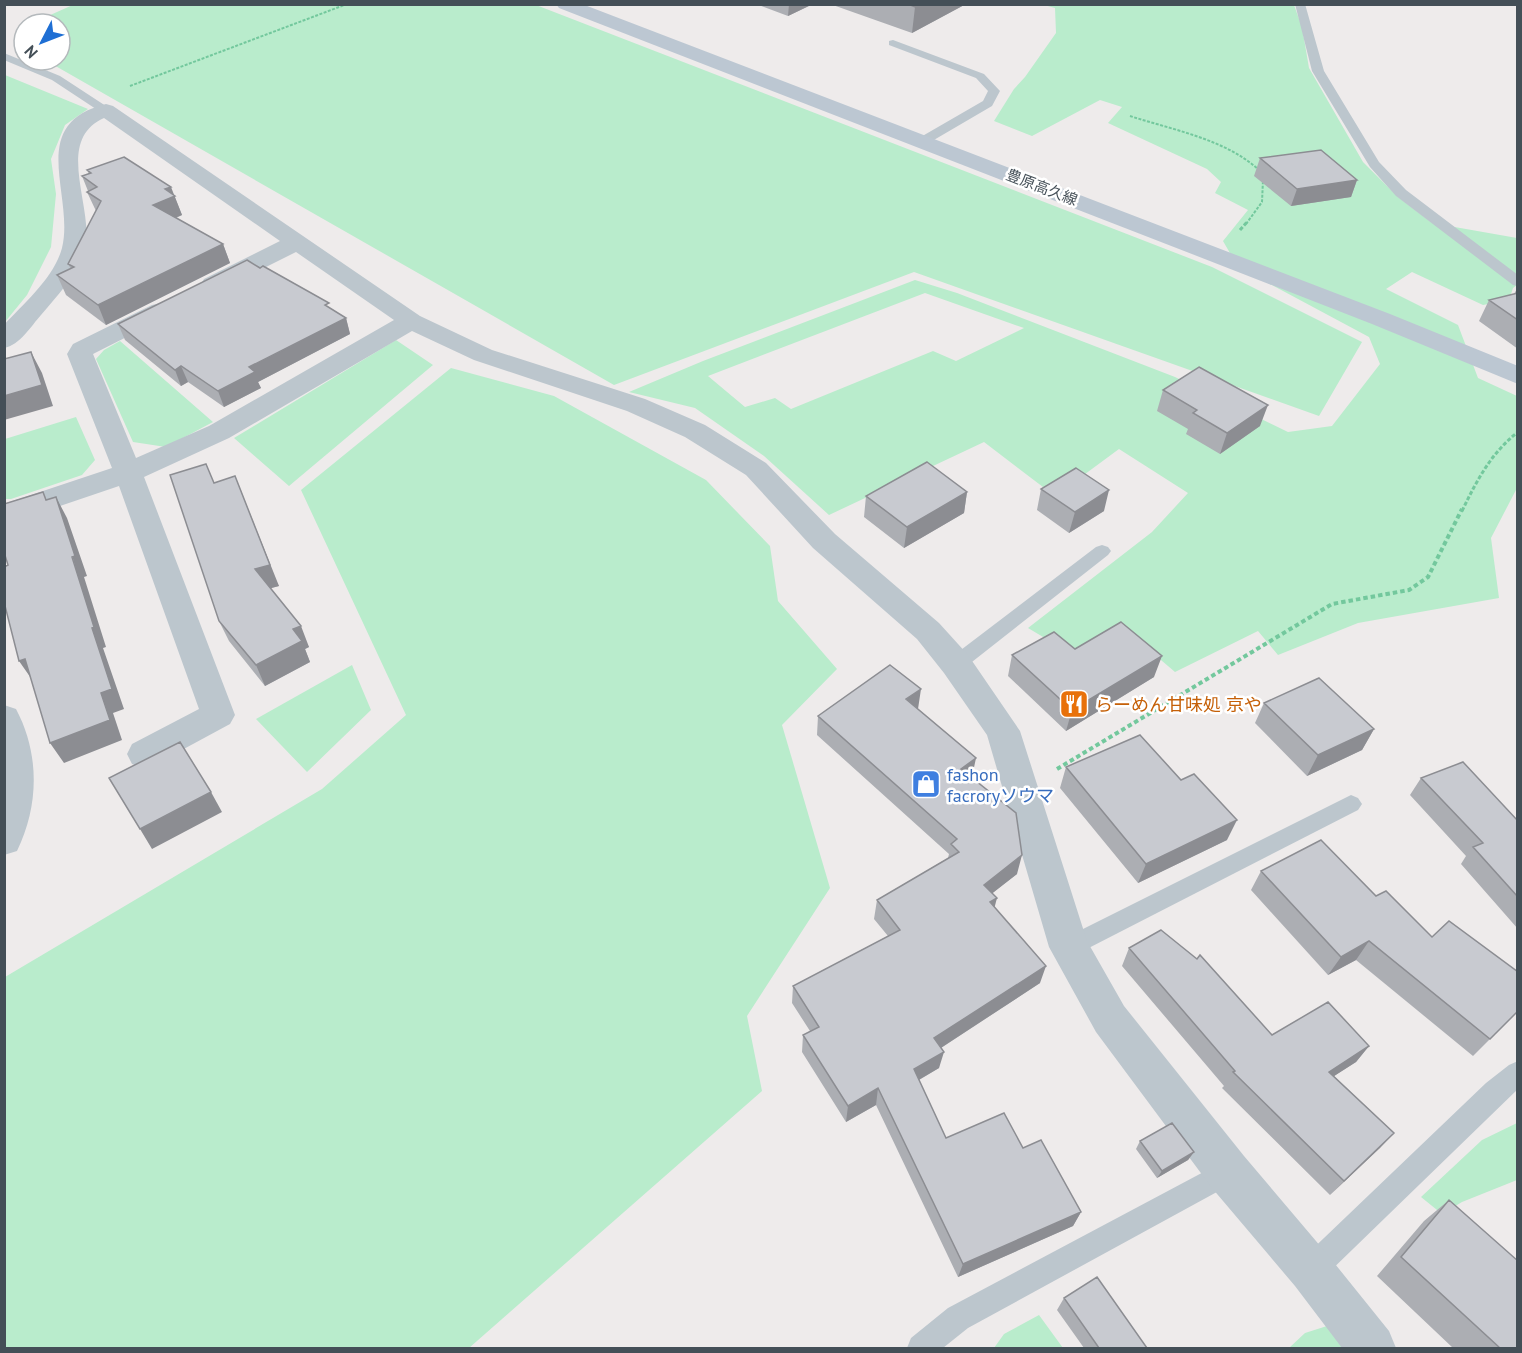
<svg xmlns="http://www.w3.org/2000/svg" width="1522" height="1353" viewBox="0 0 1522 1353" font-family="'PT Sans','Noto Sans JP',sans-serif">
<rect width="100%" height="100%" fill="#eeebeb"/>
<path fill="#b9eccc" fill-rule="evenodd" d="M75 4 536 5 1212 267 1362 342 1319 416 914 272 614 385 45 60H60V24H30Z
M1044 5H1294L1302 27 1309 68 1363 162 1398 197 1432 223 1517 238V285L1513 288 1509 300 1483 305 1412 272 1386 289 1458 325 1478 378 1517 396V488L1491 538 1499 598 1358 623 1278 655 1258 631 1175 672 1127 631 1075 656 1028 628 1152 532 1188 493 1119 449 1077 480 1043 487 984 442 829 515 764 456 695 408 629 392 703 361 915 280 957 293 1175 377 1288 432 1332 426 1380 364 1369 337 1238 267 1223 241 1248 210 1215 193 1221 182 1207 169 1108 123 1122 107 1100 100 1032 136 994 121 1014 89 1025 77 1056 33 1055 8ZM925 293 1024 328 956 361 933 351 791 409 775 398 745 407 708 376Z
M5 75 88 109 65 125 51 159 56 194 51 247 27 295 5 322Z
M396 340 433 365 289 486 234 438Z
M120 341 213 422 166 447 133 442 96 359 104 350Z
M451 368 554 396 706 480 770 546 778 601 837 669 782 725 830 888 747 1016 762 1091 469 1348H5V977L322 789 406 715 301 490Z
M76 417 95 460 82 475 11 499H5V439Z
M352 665 371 710 307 772 256 719Z
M1517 1123V1180L1462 1202 1442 1214 1421 1197 1482 1140Z
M1039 1315 1063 1348H994L1004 1334Z
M1327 1326 1344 1348H1289L1305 1333Z"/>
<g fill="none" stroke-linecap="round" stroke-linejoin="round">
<path stroke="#73c89d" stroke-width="2" stroke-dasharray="3 1.5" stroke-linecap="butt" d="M130 86 347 4
M1130 116C1173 130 1225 139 1259 170
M1246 224 1262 202 1263 180"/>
<path stroke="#73c89d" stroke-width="3" stroke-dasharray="4 2" stroke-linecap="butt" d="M1240 230 1247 222
M1462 511C1477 480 1491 453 1518 432"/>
<path stroke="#73c89d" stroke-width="4" stroke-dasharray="4.5 3" stroke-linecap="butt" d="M1057 769 1332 604 1409 590 1428 577 1462 509"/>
<path fill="#bcc6cd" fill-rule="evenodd" d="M1295 4H1305L1324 71 1379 162 1406 190 1518 275V286L1513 285 1396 196 1370 167 1312 71Z
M893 40 984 74 1000 91 992 106 927 144H919L917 141 919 138 983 101 988 91 976 78 889 45V41Z
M4 53 60 76 112 110 110 113H102L52 80 4 60Z
M1102 545 1108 547 1111 551 1108 555 963 669 956 671 949 669 946 664 949 659 1096 547Z
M1351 795 1358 798 1362 804 1358 810 1077 954 1069 957 1061 954 1057 947 1061 940Z
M1518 1061V1089L1321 1280 1311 1284 1301 1280 1297 1270 1301 1260 1486 1083 1509 1065Z
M1228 1159 1237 1163 1241 1172 1237 1181 968 1328 943 1348H907L911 1338 948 1308Z"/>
<path fill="#bcc6cd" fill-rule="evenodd" d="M106 104 113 106 420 316 492 350 645 399 705 425 766 463 835 534 939 623 968 655 1020 731 1087 941 1124 1006 1244 1156 1327 1254 1389 1331 1396 1348H1342L1295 1286 1212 1188 1096 1032 1049 947 987 735 944 673 917 639 813 548 746 475 685 437 627 411 474 360 412 331 229 438 144 477 235 715 230 724 156 764 144 768 132 764 127 754 132 744 199 709 119 486 4 525V504L112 468 67 354 73 344 152 305 161 303 170 305 173 310 170 315 93 354 136 458 209 426 394 320 296 252 222 289 213 291 204 289 201 284 204 279 280 241 104 118C53 141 95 208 85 250 78 274 57 296 41 315 31 326 20 345 4 348V325C24 303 54 278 62 248 75 195 25 124 106 104Z
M4 705 16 709C40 754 39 806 17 851L4 855Z"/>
<path fill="#bcc7d2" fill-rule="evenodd" d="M556 4H582L1390 314 1518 366V384L1372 324 559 8Z"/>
</g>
<path fill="#acaeb3" d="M756 4H813L788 16Z
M830 4H966L912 33Z
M1260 158 1357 180 1351 197 1291 206 1254 176Z
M87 170 174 195 182 215 176 218 223 244 230 263 106 325 66 295 57 275 71 269 68 264 96 211 87 192 88 191 82 176 89 174Z
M1518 287V349L1479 321 1489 300 1514 294Z
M330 308 346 318 350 334 258 382 261 388 224 407 188 382 181 386 125 340 118 324Z
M1163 390 1260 426 1220 454 1186 434 1188 429 1157 411Z
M206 464 214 483 279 586 271 588 309 647 305 649 310 662 265 686 229 641 219 621Z
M1041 489 1104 511 1069 533 1037 510Z
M967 492 964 513 904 548 864 517 866 496Z
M1075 649 1154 677 1066 731 1008 676 1012 655Z
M1264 703 1374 729 1362 750 1307 776 1255 723Z
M918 709 972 777 1017 874 992 893 994 907 1040 983 941 1048 939 1068 919 1080 946 1138 1023 1148 1081 1212 1073 1226 958 1277 876 1105 846 1122 802 1052 803 1035 810 1031 792 1003 793 986 888 936 874 919 877 900 948 858 949 854 817 735 818 716Z
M1066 767 1181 780 1227 840 1138 883 1060 788Z
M1421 778 1518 821V929L1461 864 1466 856 1410 795Z
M1261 871 1376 896 1432 937 1518 1011 1473 1056 1356 960 1328 975 1251 890Z
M1129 948 1272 1035 1369 1046 1356 1062 1334 1076 1394 1133 1330 1195 1222 1088 1224 1086 1122 966Z
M1140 1141 1194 1152 1188 1160 1157 1178 1136 1149Z
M1449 1200 1518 1348H1453L1377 1276 1424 1221Z
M1064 1298 1147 1348H1084L1057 1310Z"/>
<path fill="#8c8d92" d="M789 4H813L788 16Z
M919 4H966L912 33 915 7Z
M1357 180 1351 197 1291 206 1297 189Z
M171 187 182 215 160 224 153 205 165 189Z
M223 244 230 263 106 325 98 305Z
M346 318 350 334 258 382 261 388 224 407 218 391 249 367Z
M31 352 42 373 53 406 4 420V396Z
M181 366 188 382 181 386 175 370Z
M1268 405 1260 426 1220 454 1227 433Z
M235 476 279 586 264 590 255 569Z
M1109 490 1104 511 1069 533 1075 512Z
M967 492 964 513 904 548 907 527Z
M56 497 67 518 87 576 84 577 106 647 103 648 124 709 113 713 122 740 64 763 50 743 101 693 92 628Z
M301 626 309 647 305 649 310 662 265 686 256 665 293 629Z
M1162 656 1154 677 1066 731 1072 710Z
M25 659 33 681 19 661Z
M921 689 918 709 906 699Z
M1374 729 1362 750 1307 776 1318 755Z
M976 758 972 777 957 789 961 769Z
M211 792 222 812 152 849 140 829Z
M1237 820 1227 840 1138 883 1146 864Z
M1022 855 1017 874 980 903 984 885Z
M997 898 992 917 990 902Z
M1369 941 1356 960 1328 975 1341 957Z
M1046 966 1040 983 930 1055 934 1038Z
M1369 1046 1356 1062 1317 1087 1329 1072Z
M944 1052 939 1068 910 1085 914 1069Z
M878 1088 876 1105 846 1122 848 1106Z
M1394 1133 1380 1148 1330 1195 1344 1181Z
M1194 1152 1188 1160 1157 1178 1162 1171Z
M1081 1212 1073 1226 958 1277 963 1264Z"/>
<path fill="#c8cad0" stroke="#8c8d92" stroke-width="1.5" d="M908 4H919L915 7Z
M1321 150 1357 180 1297 189 1260 158Z
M124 157 171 187 165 189 175 196 153 205 223 244 98 305 57 275 74 267 68 264 101 201 87 192 97 187 82 176 91 173 87 170Z
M247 260 260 268 263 266 329 303 325 305 346 318 249 367 255 372 218 391 181 366 175 370 118 324Z
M1518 293V320L1489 300Z
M31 352 42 385 4 396V359Z
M1199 367 1268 405 1227 433 1193 413 1197 410 1163 390Z
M927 462 967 492 907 527 866 496Z
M206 464 214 483 235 476 270 565 255 569 301 626 293 629 302 641 256 665 219 621 170 475Z
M1076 468 1109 490 1075 512 1041 489Z
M43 492 46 500 56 497 75 556 72 557 94 627 92 628 112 689 101 693 110 720 50 743 25 659 19 661 4 602V567L8 565 4 552V504Z
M1121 622 1162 656 1072 710 1012 655 1054 632 1075 649Z
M890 665 921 689 906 699 976 758 961 769 1016 813 1022 855 984 885 997 898 990 902 1046 966 934 1038 944 1052 914 1069 946 1138 1004 1113 1023 1148 1041 1140 1081 1212 963 1264 878 1088 848 1106 803 1035 819 1027 793 986 900 930 877 900 959 852 951 844 957 839 818 716Z
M1319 678 1374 729 1318 755 1264 703Z
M1140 735 1181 780 1194 774 1237 820 1146 864 1066 767Z
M180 742 211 792 140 829 109 778Z
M1463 762 1518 821V897L1473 847 1483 843 1421 778Z
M1321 840 1376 896 1386 891 1432 937 1449 921 1518 972V1011L1490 1039 1369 941 1341 957 1261 871Z
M1161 930 1197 959 1200 955 1272 1035 1328 1002 1369 1046 1329 1072 1394 1133 1344 1181 1233 1072 1235 1071 1129 948Z
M1172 1123 1194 1152 1162 1171 1140 1141Z
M1449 1200 1518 1261V1348H1500L1401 1257Z
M1097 1277 1147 1348H1099L1064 1298Z"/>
<defs>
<g id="restaurant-square" transform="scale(1.5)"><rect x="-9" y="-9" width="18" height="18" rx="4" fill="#e8710a" stroke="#fff"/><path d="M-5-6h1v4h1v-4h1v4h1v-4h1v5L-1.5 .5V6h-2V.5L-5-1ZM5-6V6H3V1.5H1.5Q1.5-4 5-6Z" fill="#fff"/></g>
<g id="shop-square" transform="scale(1.5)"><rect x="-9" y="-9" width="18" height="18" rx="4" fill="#3f7fe0" stroke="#fff"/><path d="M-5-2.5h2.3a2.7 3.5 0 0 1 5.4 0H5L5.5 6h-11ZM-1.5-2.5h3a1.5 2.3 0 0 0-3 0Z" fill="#fff"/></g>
</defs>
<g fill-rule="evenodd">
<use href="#restaurant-square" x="1074" y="704"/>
<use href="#shop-square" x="926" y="784"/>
</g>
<g text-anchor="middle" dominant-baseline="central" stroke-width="5" stroke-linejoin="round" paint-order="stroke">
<g font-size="15" fill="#444f57" stroke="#fff">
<text transform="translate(1042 187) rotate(21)">豊原高久線</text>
</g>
<g font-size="18" fill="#c56008" stroke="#fff" text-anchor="start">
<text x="1095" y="704">らーめん甘味処 京や</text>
</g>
<g font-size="18" fill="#366cbe" stroke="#fff" text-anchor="start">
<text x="947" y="774">fashon<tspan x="947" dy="21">facroryソウマ</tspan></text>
</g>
</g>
<rect width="1522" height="1353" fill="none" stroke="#444f57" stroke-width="12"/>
<g transform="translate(42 42) rotate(228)"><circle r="28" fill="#ffffff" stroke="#b4b9bc" stroke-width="1.5"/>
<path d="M0-4.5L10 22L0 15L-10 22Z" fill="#1f6fd4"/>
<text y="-9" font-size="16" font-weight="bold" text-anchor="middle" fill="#444f57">N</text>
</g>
</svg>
